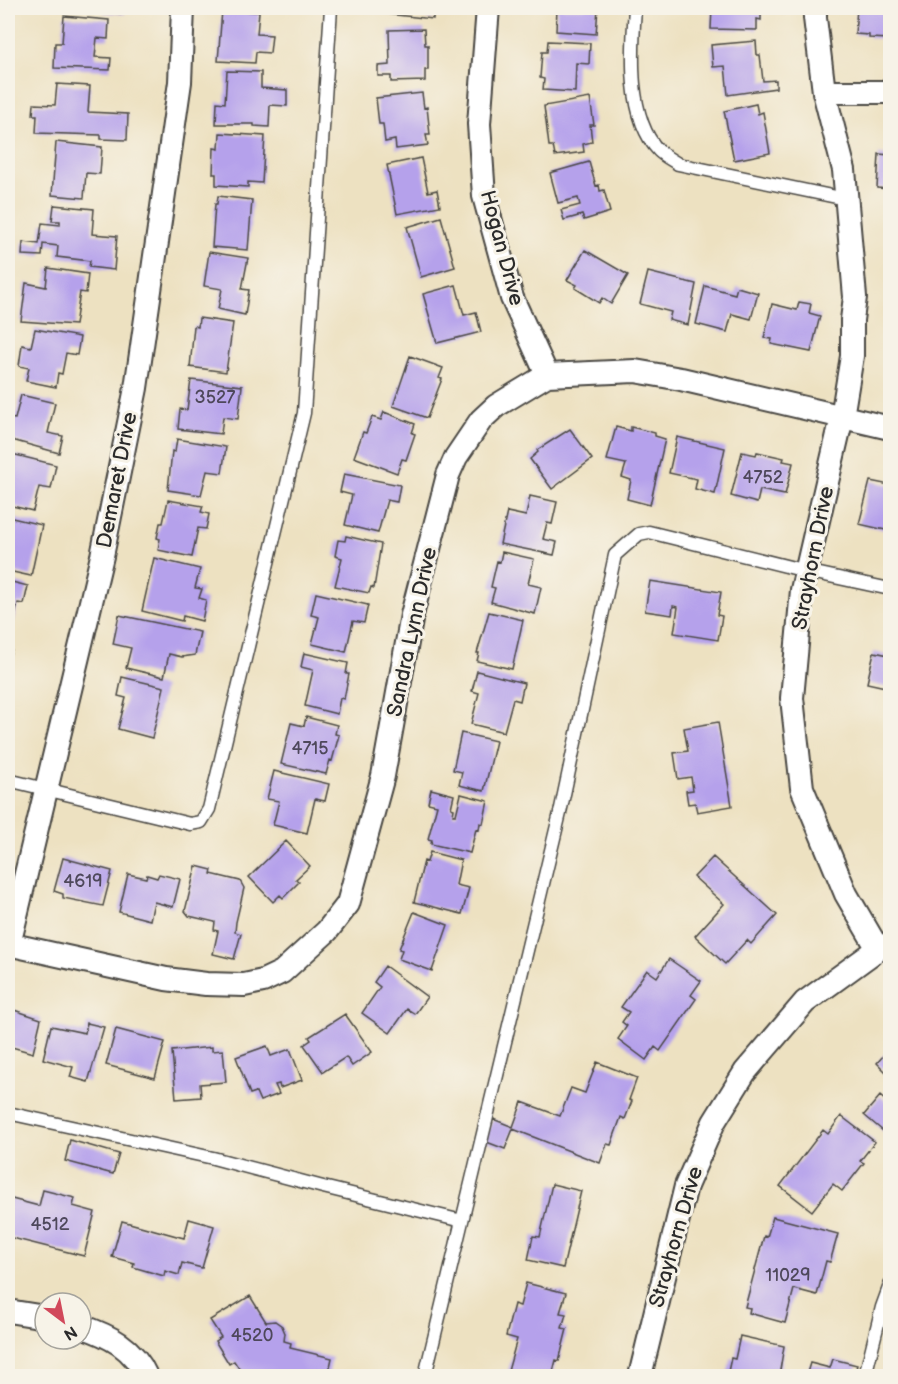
<svg xmlns="http://www.w3.org/2000/svg" width="898" height="1384" viewBox="0 0 898 1384" font-family="'Balsamiq Sans',sans-serif">
<rect width="100%" height="100%" fill="#f7f3e8"/>
<filter id="ink" filterUnits="userSpaceOnUse"><feTurbulence type="fractalNoise" baseFrequency=".0167" numOctaves="2"/><feDisplacementMap in="SourceGraphic" scale="12" xChannelSelector="R" yChannelSelector="G"/><feConvolveMatrix kernelMatrix="1 2 1 2 8 2 1 2 1" color-interpolation-filters="sRGB"/></filter>
<filter id="wash" filterUnits="userSpaceOnUse"><feTurbulence type="fractalNoise" baseFrequency=".008" numOctaves="4" result="noise"/><feDisplacementMap in="SourceGraphic" scale="24" xChannelSelector="R" yChannelSelector="G"/><feGaussianBlur stdDeviation="1.35" result="paint"/><feColorMatrix in="noise" values="0 0 0 0 0 0 0 0 0 0 0 0 0 0 0 0 0 1.4 0 .05"/><feComposite in="paint" operator="in"/></filter>
<g filter="url(#wash)">
<rect width="100%" height="100%" fill="#ede1c1"/>
<g id="blocks">
<path fill="#b5a1eb" d="M103 8H125V14L103 12Z
M387 8H433V19L387 14Z
M557 8H598L596 34 556 31Z
M712 8H761V20L757 19V30L711 29Z
M857 8H890V39L869 38V35L855 34Z
M222 10 259 12 257 34 272 35 270 53 256 52 255 63 218 61Z
M64 16 109 20 108 39 97 38 95 57 111 58 110 70 54 68 55 43H62Z
M424 29 425 45H428V70H425V81L391 82V76H378V66L390 65 389 30Z
M548 41 590 43 589 64 576 63 575 92 543 90 544 79 540 78 542 52H547Z
M756 41 757 55H760L763 81 776 80V88L728 95 725 66 713 67 711 45Z
M227 71 261 72V88L287 90V106L270 105 269 127 254 126V124H216L217 102 225 103Z
M57 84 90 86 88 112 128 114 127 140 101 139V135L36 133 37 115H33L34 104 55 105Z
M422 93 424 108 427 107 430 135H426L428 145 396 149 395 140 385 142 383 124H379L376 98Z
M590 98 594 125H590L592 142 583 144 584 152 555 156 553 146H549L544 106Z
M756 104 758 114 763 112 770 153 734 160 724 111Z
M220 133 265 136 262 183 248 182V187L216 185V174H213L214 148 219 149Z
M56 142 102 147 100 174 86 173 84 198 52 195Z
M879 154 890 155V189L877 188Z
M421 158 428 192 437 190 440 206 397 214 387 165Z
M589 162 596 186 599 185 600 191 604 190 610 212 584 220 582 215 564 220 561 210 580 205 578 198 558 203 550 173Z
M218 196 252 200 248 250 212 247 215 204H217Z
M54 205 94 209 92 234 117 236 114 270 89 267 90 261 57 257 58 246 43 244 42 256 22 255 23 242 39 244 42 223 60 225V221H52Z
M441 217 455 267 421 277 407 227Z
M585 250 628 275 611 304 602 298 599 303 575 288 577 285 567 280Z
M209 252 248 258 242 289 249 290 245 315 218 309 222 289 204 286Z
M48 268 88 274 86 293 80 292 75 325 21 321 26 283 46 287Z
M648 272 696 284 688 325 669 320 671 312 640 304Z
M456 285 464 315 476 312 481 332 437 343 423 294Z
M705 286 735 294 737 287 758 293 751 319 732 314 727 332 696 324Z
M799 302 811 304 809 313 820 316 811 352 771 344 772 339 764 338 772 304 797 310Z
M199 318 233 323 226 372 190 367 194 326 198 327Z
M35 329 80 337 77 355 66 353 62 374 58 373 56 387 26 381 29 368 19 366 22 345 31 347Z
M410 356 443 368 439 378 442 379 427 418 393 406Z
M191 380 242 386 238 419 223 417 221 434 178 429 180 409 187 410Z
M21 395 55 403 48 433 63 436 59 453 8 439V418L15 419Z
M384 412 415 424 412 433 415 434 406 460 402 459 397 473 354 457 363 432 366 433 372 417 381 420Z
M616 427 631 431V427L655 433V436L665 439 650 505 627 499 631 480 622 477 626 464 607 460Z
M570 429 592 459 552 489 530 459 538 452 537 450Z
M677 437 725 448 715 494 695 489 697 479 669 473Z
M177 439 226 447 222 473 207 471 201 495 168 490 172 451 175 452Z
M742 452 756 455 757 452 784 458 783 461 793 463 785 495 760 490 757 503 731 496Z
M12 454 56 465 51 489 39 487 33 511 8 505V472Z
M344 474 400 485 397 502 387 500 378 533 345 525 352 495 340 492Z
M870 481 890 485V531L859 524Z
M530 496 557 502 552 524 547 523 543 539 557 542 554 555 500 544 507 512 526 516Z
M168 500 203 506 201 512 209 514 206 529 198 528 192 557 158 550 160 539 157 538 160 523H163Z
M8 517 42 525 31 576 8 571Z
M346 536 381 544 374 588 371 587 369 593 335 586 342 558 335 556 338 540 345 541Z
M502 552 534 559 528 584 541 587 535 614 491 602 495 588 491 587 497 561 500 562Z
M154 558 200 569 195 588 202 589 199 598 206 600 202 621 183 616 182 621 142 611Z
M8 581 28 586 24 604 18 603 10 635 8 634Z
M650 581 721 592 717 615 722 616 718 640 674 633 678 607 673 606 672 615 645 611Z
M316 593 368 605 364 623 353 621 346 652 312 644 319 617 311 615Z
M489 612 523 620 512 669 477 661 479 653H477Z
M119 615 200 632 195 655 182 657 169 654 164 677 126 668 131 648 113 644Z
M8 647 12 649 8 662Z
M890 651V688L867 683 874 652 889 655Z
M304 653 348 663 346 674H349L344 699 340 698 337 714 305 706 313 670 301 667Z
M477 671 524 683 520 701 513 699 504 732 471 724 479 693 472 691Z
M122 677 164 687 152 738 118 729 126 698 118 696Z
M306 717 337 725 335 734 339 735 332 761 330 760 326 774 281 764 291 723 304 726Z
M718 722 732 806 697 812 695 803 688 804 686 791 693 790 691 777 678 779 674 753 688 751 684 728Z
M461 733 496 741 484 791 459 785 462 772 453 770Z
M274 771 329 784 325 801 315 799 307 833 273 825 279 801 267 799Z
M431 789 454 795 451 808 454 809 453 815H456L461 794 488 801 483 824 480 823 479 830 476 829 470 853 431 844 432 840 428 839 437 805 428 803Z
M286 841 310 866 296 879 299 882 283 898 280 895 273 902 249 877Z
M430 852 461 860 456 885 469 888 462 914 414 902 424 861 427 862Z
M713 857 777 915 751 944 747 940 725 964 695 936 724 904 694 877Z
M63 858 112 871 103 906 63 898V894L54 891Z
M196 866 212 870 211 874 240 881 244 888 236 922 235 932 241 934 234 959 213 954 218 931 214 930 215 922 189 916 185 911Z
M128 874 146 878 147 875 157 878 159 874 180 879 173 907 154 902 150 920 119 912Z
M414 912 448 925 432 971 399 959 402 950 399 949Z
M669 959 701 981 691 995 696 999 660 1051 655 1047 646 1060 618 1039 627 1026 622 1022 629 1012 621 1007 647 970 657 977Z
M385 966 427 997 415 1014 407 1009 390 1033 362 1013 380 987 374 982Z
M8 1008 41 1019 33 1053 8 1046Z
M345 1014 372 1052 352 1066 346 1057 323 1072 304 1045 311 1040 309 1037Z
M87 1023 104 1027 88 1082 70 1077 73 1067 43 1059 51 1026 85 1033Z
M116 1029 165 1042 155 1078 106 1065Z
M267 1046 271 1056 290 1049 302 1080 280 1088 279 1084 275 1085 279 1094 260 1101 256 1092 250 1094 236 1057Z
M212 1047V1051L223 1050 226 1082 200 1084 201 1097 176 1099 172 1051Z
M890 1048V1076L877 1063Z
M597 1062 637 1078 629 1100 632 1101 625 1119 621 1117 611 1145 607 1144 600 1163 513 1129 505 1149 484 1141 493 1119 513 1127 522 1102 560 1116 571 1088 585 1093Z
M880 1096 887 1102 890 1098V1137L864 1115Z
M841 1116 875 1142 860 1161 864 1163 842 1191 833 1184 812 1211 780 1186 823 1130 828 1134Z
M70 1140 119 1154 113 1174 65 1161Z
M552 1184 581 1191 563 1268 528 1260 533 1236 540 1237Z
M43 1190 75 1198 73 1206 95 1212 84 1256 8 1237V1198L39 1206Z
M773 1217 838 1234 830 1262 826 1261 817 1295 794 1289 785 1323 749 1313 750 1308 745 1307 764 1236 767 1237Z
M189 1219 214 1226 202 1268 182 1263 179 1275 165 1271 164 1276 133 1267 134 1263 112 1257 122 1221 184 1238Z
M526 1283 566 1293 560 1313 566 1314 562 1328 567 1329 559 1361 556 1360 552 1376H529L508 1371 517 1339 506 1336 514 1304 520 1306Z
M250 1296 266 1322 275 1321 282 1326 285 1333 284 1341 291 1343 290 1348 332 1358 328 1376H244L234 1361 229 1364 215 1341 221 1337 210 1320Z
M740 1336 784 1346 779 1376H727L731 1358 735 1359Z
M833 1359 857 1365 854 1376H806L810 1363 830 1368Z"/>
</g>
</g>
<g filter="url(#ink)">
<use href="#blocks" fill-opacity="0" stroke="#484642" stroke-width="1.5"/>
<g fill="none" stroke-linecap="round" stroke-linejoin="round">
<g stroke="#484642" stroke-width="15">
<path id="lane" d="M635 8C632 50 627 118 659 151 664 156 672 160 678 164L846 199
M8 780 190 824 201 822 209 809 304 413 331 8
M8 1113 213 1158 323 1187 462 1221 560 813 615 555 639 534 649 532 806 571 890 589
M425 1376 462 1221
M865 1376 882 1307 890 1285"/>
</g>
<g stroke="#484642" stroke-width="26">
<path id="street" d="M488 8 479 124 484 196 512 298 547 375
M815 8V18L824 92 844 170 855 297 852 320V356L842 417 802 590 792 698 802 788 846 894 878 949
M824 92H890
M8 944 166 979 206 984 244 985 263 981 282 972 327 931 348 904 383 776 412 615 448 475 456 457 481 420 496 406 547 375 635 371 681 379 890 428
M9 945 102 556 136 388 180 82 183 8
M8 1311 45 1317
M81 1326C110 1336 133 1347 146 1376
M640 1376 686 1186 714 1122 745 1072 805 1002 878 949 890 943"/>
</g>
<use href="#lane" stroke="#fff" stroke-width="12"/>
<use href="#street" stroke="#fff" stroke-width="22"/>
</g>
</g>
<g text-anchor="middle" dominant-baseline="central" stroke-width="6" stroke-linejoin="round" paint-order="stroke">
<g font-size="18" fill="#4e485b">
<text x="215" y="397">3527</text>
<text x="763" y="477">4752</text>
<text x="310" y="748">4715</text>
<text x="83" y="881">4619</text>
<text x="50" y="1224">4512</text>
<text x="788" y="1275">11029</text>
<text x="252" y="1335">4520</text>
</g>
<g font-size="21" fill="#2b2b2b" stroke="#f7f3e8">
<text transform="translate(502 248) rotate(75)">Hogan Drive</text>
<text transform="translate(117 480) rotate(-79)">Demaret Drive</text>
<text transform="translate(813 558) rotate(-79)">Strayhorn Drive</text>
<text transform="translate(412 632) rotate(-78)">Sandra Lynn Drive</text>
<text transform="translate(676 1237) rotate(-74)">Strayhorn Drive</text>
</g>
</g>
<rect width="898" height="1384" fill="none" stroke="#f7f3e8" stroke-width="30"/>
<g transform="translate(63 1321) rotate(148)"><circle r="28" fill="#f7f3e8" stroke="#a5a39c" stroke-width="1.5"/>
<path d="M0-4.5L10 22L0 15L-10 22Z" fill="#d1495b"/>
<text y="-9" font-size="16" font-weight="bold" text-anchor="middle" fill="#2b2b2b">N</text>
</g>
</svg>
